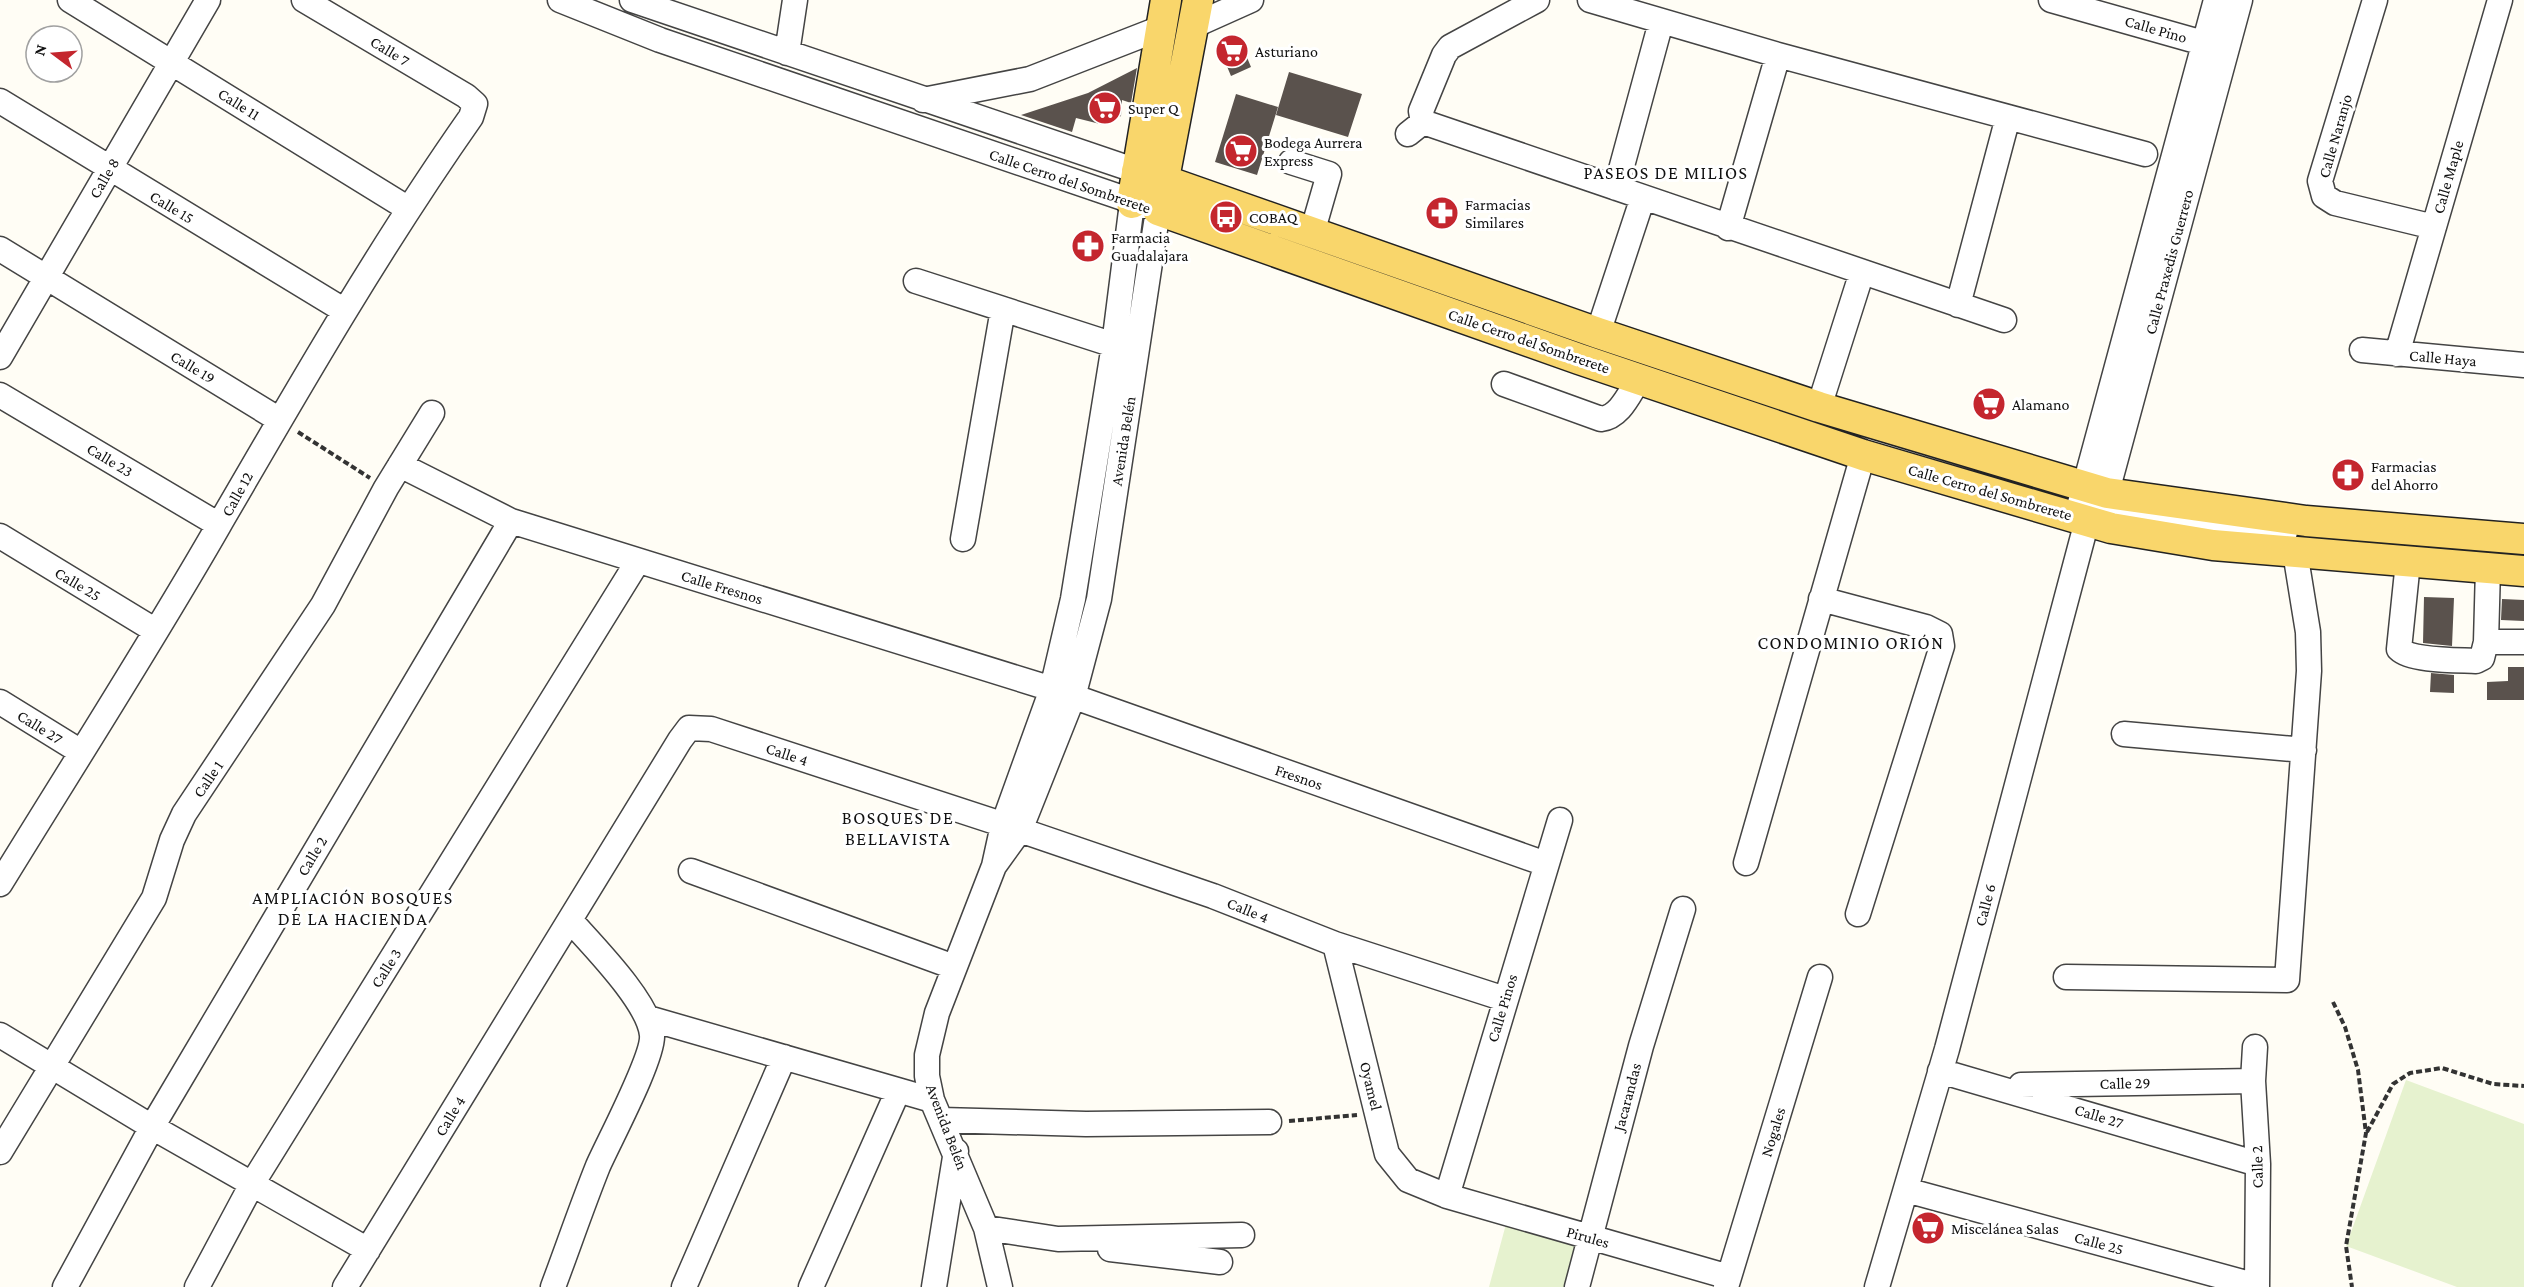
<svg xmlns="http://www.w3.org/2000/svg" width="2524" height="1287" viewBox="0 0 2524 1287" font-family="'Crimson Pro',serif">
<rect width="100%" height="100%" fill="#fffdf5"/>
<path fill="#e6f2cf" d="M2406 1080 2524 1124V1287H2457L2346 1246Z
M1509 1213 1589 1235 1575 1287H1489Z"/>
<path fill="#5a524d" d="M1238 36 1251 67 1231 76 1218 45Z
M1137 68 1131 103 1122 100 1121 116 1104 125 1076 118 1072 132 1021 115 1088 93Z
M1289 72 1362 94 1348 137 1276 115Z
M1236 94 1278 107 1257 175 1215 162Z
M2424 597 2454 598 2452 646 2423 643Z
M2502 599 2524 600V621L2501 620Z
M2508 667H2524V700H2487V682L2508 681Z
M2431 673 2454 675V693L2430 692Z"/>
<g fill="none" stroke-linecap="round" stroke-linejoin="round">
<g stroke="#444" stroke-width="27">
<path id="minor" d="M70 0 407 208
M560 0 660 40 1158 210 1099 599 1073 697 1020 830 994 866
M632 0 1137 171 1149 182
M1590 0 1778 55 2145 154
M2051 0 2221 48
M2375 0 2320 181 2324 196 2335 203 2434 227
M1193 26 1251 0
M787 53 795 0
M923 100 1030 79 1161 28
M0 101 345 311
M1423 122 2004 320
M1408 134 1423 122 1421 111 1444 55 1450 47 1537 0
M1291 162 1329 174 1312 233
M1616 188 1661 22
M1728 228 1778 55
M0 249 278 419
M916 281 1114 345
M1958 305 2008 117
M1598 333 1643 197
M2362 350 2524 365
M2397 354 2500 0
M0 357 208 0
M1504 384 1601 419C1620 417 1629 394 1639 379
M0 395 219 525
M1819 407 1862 272
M400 465 511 521 1052 689 1546 864
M2104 505 2194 522 2285 532
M2102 510 2240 0
M2076 518 2216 0
M0 536 156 631
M963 539 1003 309
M2408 562 2399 649C2411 661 2458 660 2476 661L2482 658 2486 642 2488 568
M1821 599 1926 627 1940 634 1942 646 1858 914
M2486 642H2524
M0 702 81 752
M2124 734 2304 750
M1746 863 1863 455
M691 871 954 967
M0 884C73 765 149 647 219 525 299 387 379 248 471 117L475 104 466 96 304 0
M1335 944 1387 1154 1408 1180 1447 1196 1729 1277
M2066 977 2287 980 2309 671 2308 632 2295 552
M648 1018 932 1100
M0 1035 152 1127 368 1250
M2255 1047 2253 1081 2258 1164 2257 1287
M1940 1071 2258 1164
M2021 1085 2253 1081
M941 1120 1086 1124 1269 1122
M0 1152 154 898 172 840 184 814 323 605 386 488 432 413
M1906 1190 2257 1286
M1447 1196 1560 820
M986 1228 1058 1239 1242 1235
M1110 1249 1220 1262
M65 1287 152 1127 511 521
M197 1287 252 1184 638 561
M345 1287 680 740 689 728 711 729 1020 830 1213 896 1335 944 1505 999
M553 1287C568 1247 582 1206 598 1166 609 1141 654 1057 652 1035 649 1002 592 945 570 920
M684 1287 784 1057
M811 1287 898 1091
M934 1287 956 1151
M1000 1287 986 1228 932 1100 927 1076V1055L937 1013 994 866 1003 825 1052 689 1073 599 1114 345 1132 203
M1577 1287 1641 1046 1683 909
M1726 1287 1820 977
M1877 1287 1947 1049 2087 521"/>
</g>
<g stroke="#222" stroke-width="33">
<path id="major" d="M1198 0 1158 210 1579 359 1863 455 2111 528 2213 545 2524 571
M1137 171 1598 333 1819 407 2107 493 2306 521 2524 539
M1132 203 1166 0"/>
</g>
<path stroke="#333" stroke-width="4" stroke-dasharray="6 3" stroke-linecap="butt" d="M298 432 370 478
M2333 1002 2345 1027 2358 1070 2366 1133 2346 1246 2352 1287
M1289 1121 1357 1115
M2367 1132 2393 1084 2410 1073 2442 1068 2493 1084 2524 1086"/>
<use href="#minor" stroke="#fff" stroke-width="24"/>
<use href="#major" stroke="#f9d66b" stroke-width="30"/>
</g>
<defs>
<g id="supermarket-disc" transform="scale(1.725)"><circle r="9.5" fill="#c4262e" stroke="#fff"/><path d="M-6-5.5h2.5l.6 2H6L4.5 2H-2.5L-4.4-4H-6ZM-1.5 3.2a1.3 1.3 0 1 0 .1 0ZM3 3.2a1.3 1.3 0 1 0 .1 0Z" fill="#fff"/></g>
<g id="pharmacy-disc" transform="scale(1.725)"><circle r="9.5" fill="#c4262e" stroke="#fff"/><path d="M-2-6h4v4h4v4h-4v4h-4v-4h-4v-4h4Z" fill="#fff"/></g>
<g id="bus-disc" transform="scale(1.725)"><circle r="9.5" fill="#c4262e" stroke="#fff"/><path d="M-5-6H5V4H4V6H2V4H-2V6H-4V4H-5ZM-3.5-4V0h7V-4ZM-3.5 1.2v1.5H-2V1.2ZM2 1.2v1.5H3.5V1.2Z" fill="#fff"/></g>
</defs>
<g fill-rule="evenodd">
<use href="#supermarket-disc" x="1232" y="51"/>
<use href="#supermarket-disc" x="1105" y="108"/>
<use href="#supermarket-disc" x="1241" y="151"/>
<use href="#pharmacy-disc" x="1442" y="213"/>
<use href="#bus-disc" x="1226" y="217"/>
<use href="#pharmacy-disc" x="1088" y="246"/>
<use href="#supermarket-disc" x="1989" y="404"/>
<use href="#pharmacy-disc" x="2348" y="475"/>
<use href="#supermarket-disc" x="1928" y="1228"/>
</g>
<g text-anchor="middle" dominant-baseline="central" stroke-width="6" stroke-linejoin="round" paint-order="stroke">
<g font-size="16" fill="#111" stroke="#fff">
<text transform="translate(2156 29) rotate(16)">Calle Pino</text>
<text transform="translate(390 51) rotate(31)">Calle 7</text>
<text transform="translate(239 104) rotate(32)">Calle 11</text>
<text transform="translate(2335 136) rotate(-74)">Calle Naranjo</text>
<text transform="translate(2448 177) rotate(-74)">Calle Maple</text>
<text transform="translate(104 178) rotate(-60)">Calle 8</text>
<text transform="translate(1070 181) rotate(19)">Calle Cerro del Sombrerete</text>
<text transform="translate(172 207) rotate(31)">Calle 15</text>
<text transform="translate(2169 262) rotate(-75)">Calle Praxedis Guerrero</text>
<text transform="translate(1529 341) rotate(19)">Calle Cerro del Sombrerete</text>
<text transform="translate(2443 358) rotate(5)">Calle Haya</text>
<text transform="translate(193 367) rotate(31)">Calle 19</text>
<text transform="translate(1123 441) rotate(-81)">Avenida Belén</text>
<text transform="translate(110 460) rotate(31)">Calle 23</text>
<text transform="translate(1990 492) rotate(16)">Calle Cerro del Sombrerete</text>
<text transform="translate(237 494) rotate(-61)">Calle 12</text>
<text transform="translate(78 584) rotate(31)">Calle 25</text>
<text transform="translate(722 587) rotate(17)">Calle Fresnos</text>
<text transform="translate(40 727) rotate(32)">Calle 27</text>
<text transform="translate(787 754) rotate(18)">Calle 4</text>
<text transform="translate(1299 777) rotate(19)">Fresnos</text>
<text transform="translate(208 779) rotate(-56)">Calle 1</text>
<text transform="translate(312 856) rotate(-59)">Calle 2</text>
<text transform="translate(1985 905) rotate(-75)">Calle 6</text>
<text transform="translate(1248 910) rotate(22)">Calle 4</text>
<text transform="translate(386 968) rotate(-58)">Calle 3</text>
<text transform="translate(1502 1008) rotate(-73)">Calle Pinos</text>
<text transform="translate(2125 1083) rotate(-1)">Calle 29</text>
<text transform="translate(1371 1086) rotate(76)">Oyamel</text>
<text transform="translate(1627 1097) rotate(-75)">Jacarandas</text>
<text transform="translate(450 1116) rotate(-59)">Calle 4</text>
<text transform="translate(2099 1116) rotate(17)">Calle 27</text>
<text transform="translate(947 1127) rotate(69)">Avenida Belén</text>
<text transform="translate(1773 1132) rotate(-73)">Nogales</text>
<text transform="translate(2257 1167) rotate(-91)">Calle 2</text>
<text transform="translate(1588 1237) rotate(16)">Pirules</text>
<text transform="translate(2099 1243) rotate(15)">Calle 25</text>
</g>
<g font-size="16" fill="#111" stroke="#fff" text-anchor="start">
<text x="1255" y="51">Asturiano</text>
<text x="1128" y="108">Super Q</text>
<text x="1264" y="142">Bodega Aurrera<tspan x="1264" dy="18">Express</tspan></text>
<text x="1465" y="204">Farmacias<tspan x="1465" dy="18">Similares</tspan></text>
<text x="1249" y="217">COBAQ</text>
<text x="1111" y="237">Farmacia<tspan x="1111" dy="18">Guadalajara</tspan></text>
<text x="2012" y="404">Alamano</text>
<text x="2371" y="466">Farmacias<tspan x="2371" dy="18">del Ahorro</tspan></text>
<text x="1951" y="1228">Miscelánea Salas</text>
</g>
<g font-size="18" letter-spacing="1.5" fill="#111" stroke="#fff">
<text x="1666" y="173">PASEOS DE MILIOS</text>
<text x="1851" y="643">CONDOMINIO ORIÓN</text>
<text x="898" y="818">BOSQUES DE<tspan x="898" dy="21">BELLAVISTA</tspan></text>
<text x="353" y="898">AMPLIACIÓN BOSQUES<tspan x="353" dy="21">DE LA HACIENDA</tspan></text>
</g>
</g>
<g transform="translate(54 54) rotate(286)"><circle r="28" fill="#ffffff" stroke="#a0a0a0" stroke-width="1.5"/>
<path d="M0-4.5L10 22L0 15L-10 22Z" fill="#c4262e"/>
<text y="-9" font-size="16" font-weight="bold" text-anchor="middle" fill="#111111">N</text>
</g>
</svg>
